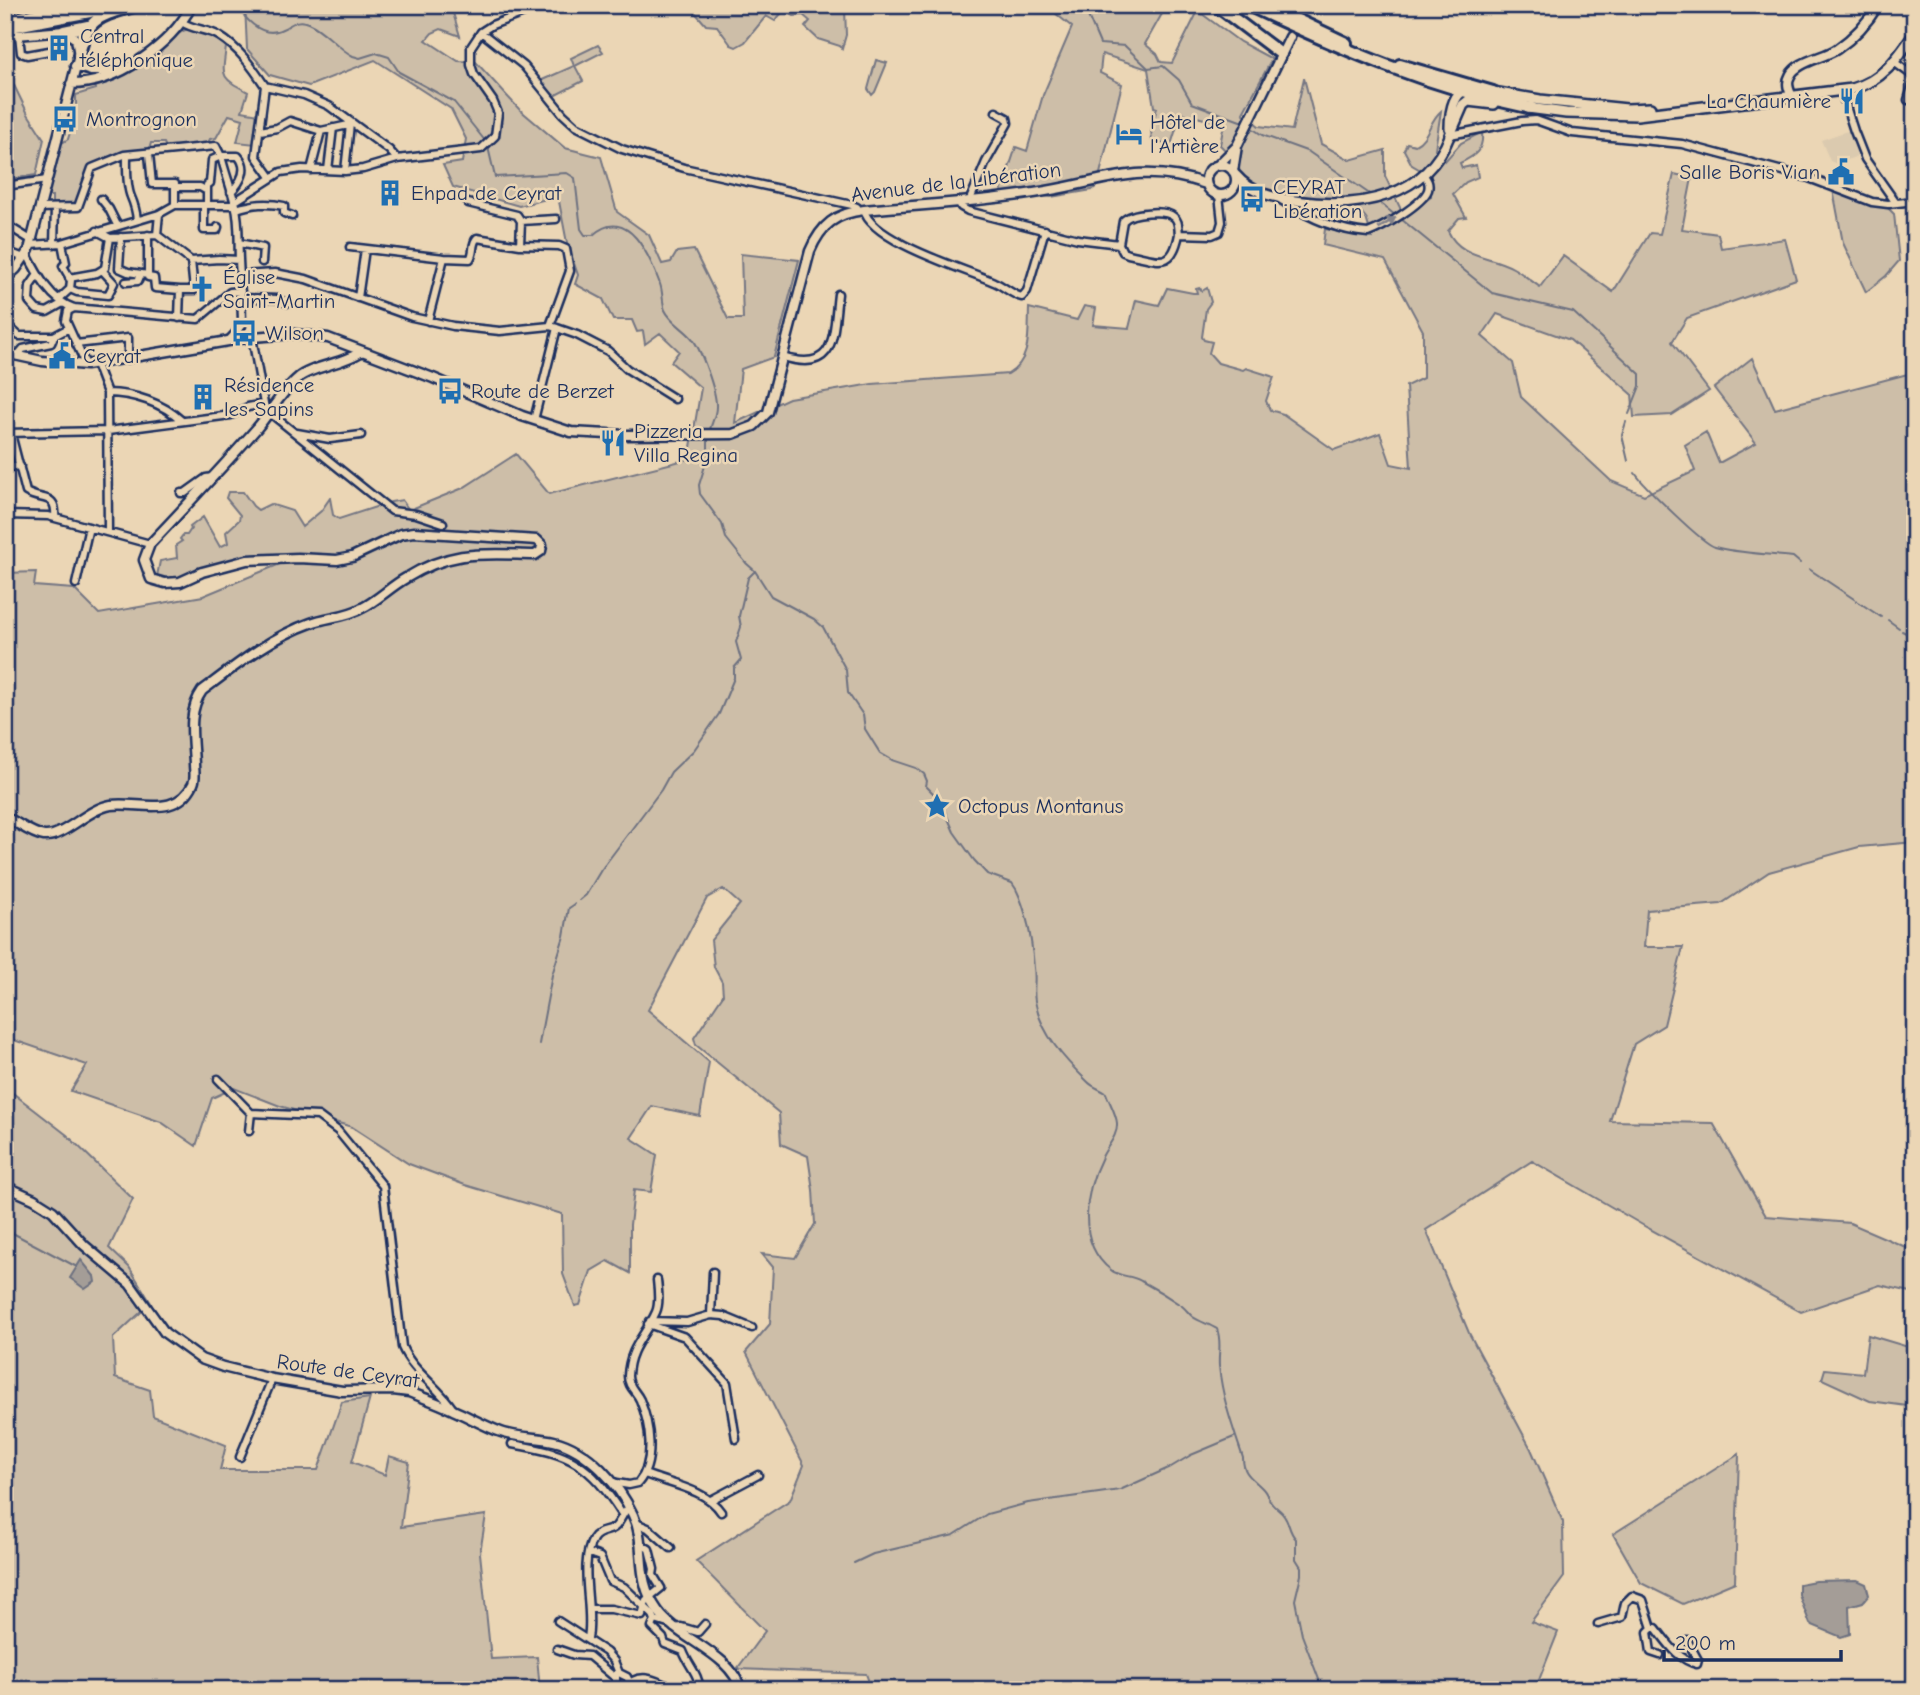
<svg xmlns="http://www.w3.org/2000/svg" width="1920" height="1695" viewBox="0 0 1920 1695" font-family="'Comic Neue',sans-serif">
<rect width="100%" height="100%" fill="#ebd6b5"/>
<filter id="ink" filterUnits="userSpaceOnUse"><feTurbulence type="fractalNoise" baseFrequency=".0143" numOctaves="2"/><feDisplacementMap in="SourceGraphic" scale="14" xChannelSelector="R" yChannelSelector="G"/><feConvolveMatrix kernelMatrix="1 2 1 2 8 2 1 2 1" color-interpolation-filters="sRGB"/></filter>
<g filter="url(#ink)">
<path fill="#dbcaaf" d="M1850 130 1854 144 1860 155 1837 164 1830 161 1821 140Z"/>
<path fill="#cdbea8" stroke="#747683" stroke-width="2" d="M245 5H441L453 13 460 36 441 29 432 33 426 40 458 61 476 62 519 109 565 148 601 157 617 212 649 235 662 264 671 262 677 252 694 250 728 319H743L741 254 799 260 774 357 741 369 735 423 789 398 872 384 1008 374C1032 360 1028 333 1029 308L1077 320 1084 306 1096 308 1093 325 1129 328 1136 300 1159 305 1167 288 1193 293H1197L1196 289 1200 288 1202 291 1207 288 1211 302 1206 309 1202 337 1204 340 1212 342 1209 353 1218 363 1243 370 1246 368 1274 377 1266 401 1270 410 1283 414 1334 450 1380 433 1391 464 1411 468 1406 386 1423 378V331L1385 260 1323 245 1325 229 1372 238 1366 218 1350 199C1310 198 1277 198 1241 178L1238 163 1220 145 1224 124 1181 113 1171 145 1152 142 1151 129 1157 108 1154 107 1148 69 1102 54 1100 73 1122 84 1097 186 1092 190 1051 197 1001 192 1016 147 1027 151 1043 95 1072 27 1055 13 1033 12 1036 5H1167L1145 44 1157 54 1161 62 1172 63 1198 11 1240 42 1272 59 1243 113 1259 126 1292 130 1304 78 1321 144 1350 160 1385 150V176L1404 216 1431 197V176L1412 165 1404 150 1407 143 1415 145C1429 138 1429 121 1441 111L1435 149 1445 161 1461 143 1482 132C1484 150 1475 156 1460 163L1462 168 1476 165 1478 177 1466 182 1453 194 1466 217 1459 218 1448 231C1460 258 1490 255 1513 268 1522 273 1531 281 1540 287L1563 256 1613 292 1650 233 1660 234 1674 174 1692 178 1682 229 1718 234 1721 248 1785 239 1796 279 1687 318 1672 342 1709 391 1672 415 1634 417 1632 394 1570 340 1497 314 1482 336 1513 363 1521 397 1611 481 1644 495 1695 471 1685 445 1706 432 1719 463 1756 443 1714 388 1752 358 1775 409 1915 372V842L1859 847 1769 872 1721 904 1647 910 1644 947H1683L1664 1025 1634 1044 1610 1121 1713 1123 1766 1216 1850 1223 1915 1251V1293L1880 1285 1801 1312 1646 1227 1532 1161 1426 1230 1469 1333 1531 1449 1563 1522 1564 1577 1531 1622 1558 1632 1535 1690H931L929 1686 923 1690H872L866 1674 737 1669 765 1631 696 1561 790 1500 804 1465 746 1352 770 1324 773 1267 762 1254 795 1258 815 1224 813 1190 808 1156 781 1144 779 1113 696 1045 694 1038 723 995 722 982 714 967 711 940 740 904 723 889 707 898 648 1010 709 1062 700 1116 652 1106 631 1138 657 1155 651 1192 634 1190 630 1225V1273L608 1261 591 1271 580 1305 575 1306 563 1274 562 1214 465 1185 409 1164 352 1127 280 1106 234 1088 212 1098 196 1146 161 1122 71 1091 87 1065 5 1037V573L36 572 34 586 74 589 99 614 203 596 292 559 247 560 180 582 156 581 160 561 177 558 176 545 182 541 180 539 183 535H187L191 529 190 527 203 517 220 547 228 543 226 532 239 520 240 515 226 498 228 492H243L253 506 258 510 270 504 292 511 302 527 321 511 330 498 333 515 339 519 391 502 402 500 409 510 463 488 516 454 549 494 689 459 701 388 671 362 679 351 660 333 645 344 643 331 637 332 632 320H613L603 299 575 284 578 275 567 243 558 196 519 206 453 187 443 165 462 162 466 139 451 109 375 60 309 86 270 75 247 49Z
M692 5H833L845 9 846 35 842 49 840 46 818 39 805 27 810 21 803 15 794 16 784 10 775 21 766 16 745 42 736 47 731 45 717 26 706 25 692 9Z
M188 29 215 38 226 47C222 78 220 77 248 92L242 111 259 114 255 144 237 142 243 119 229 115 216 138 210 139 207 145 167 150 164 143H151L148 153H123L89 166 77 202 71 205 52 206V196H46L59 145 68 139 76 112V95L96 89 95 82C116 74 140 67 158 54 169 45 174 33 188 29Z
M598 45 603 52 575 66 583 81 552 97 540 81 574 66 571 58Z
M876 60 887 63 875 92 872 95 868 89Z
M9 75 28 114 44 139 36 175 5 180V77Z
M1833 190 1887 207 1894 214 1899 261 1886 276 1866 292 1843 243Z
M5 1087 67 1135 133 1199 109 1248 129 1267 151 1303 113 1338 115 1378 150 1390 153 1416 226 1445 220 1470H318L342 1402 370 1398 352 1462 385 1475 389 1456 409 1462 401 1527 486 1515 480 1553 491 1659 537 1657 540 1690H5Z
M1868 1335 1915 1349V1407L1870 1401 1822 1379 1825 1369 1863 1373Z
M1739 1454 1735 1582 1683 1604 1641 1583 1613 1534Z"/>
<path fill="#a49d97" stroke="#6d7180" stroke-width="2" d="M81 1260 94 1276 95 1282 85 1289 70 1278Z
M1857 1580 1866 1584 1869 1595 1863 1602 1849 1606 1850 1634 1841 1637 1810 1624 1799 1595V1584L1815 1581Z"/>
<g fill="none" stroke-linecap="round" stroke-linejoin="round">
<path stroke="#6d7180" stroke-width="2" d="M237 5C244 18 260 36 277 31 290 28 294 17 308 23 325 30 337 48 353 56L360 58 376 53 389 57 399 72 454 102 486 142
M1093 5 1095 9 1088 16 1100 44 1125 46 1148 68 1163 66 1179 80 1192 103 1243 122
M240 6 264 7 265 5
M1252 128 1262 135 1309 152 1371 195
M488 147 495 177 567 173 575 178 581 229 585 235H593C628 204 650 257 660 284 663 292 662 302 665 310 670 321 683 328 691 337 701 348 717 393 716 407 716 416 711 424 709 433
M1380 203 1395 215
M1401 219 1492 293 1573 312 1640 374V386L1629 414
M1626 422 1622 435 1628 461
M708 438V456L699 485 700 494 722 524 726 538 746 563 755 571 771 596 814 619 823 627 846 670 848 693 863 715 865 729 880 753 892 760 916 768 924 774 927 781 926 786 940 800 954 832 974 860 987 874 1012 883 1016 889C1028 913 1032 941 1034 968 1036 979 1033 990 1035 1001 1041 1034 1064 1059 1088 1082 1093 1087 1100 1089 1106 1093 1109 1102 1116 1113 1117 1123 1118 1136 1107 1146 1102 1157 1085 1191 1076 1243 1111 1270 1119 1277 1131 1275 1141 1281 1154 1288 1169 1297 1182 1306 1186 1309 1189 1314 1193 1317 1200 1322 1209 1324 1217 1329 1222 1342 1218 1352 1219 1366 1222 1398 1233 1428 1243 1458 1243 1475 1253 1478 1263 1489 1267 1493 1268 1499 1272 1503 1276 1508 1281 1510 1284 1515 1290 1523 1288 1531 1296 1539V1559L1301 1567V1575L1295 1600 1302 1635 1323 1690
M1635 473C1643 485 1703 544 1715 547 1735 553 1770 554 1793 557L1800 563
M1809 569 1881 617
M1888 620 1899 628
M1902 631 1910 635
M580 900 586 895 601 870 661 790 671 772 694 750 719 714 734 678V668L741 660 736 642 741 627 739 616 748 578 755 571
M539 1044 552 975 564 936 569 908 575 904
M5 1229 77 1267
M854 1563 873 1554 954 1535 987 1514 1028 1503 1120 1490 1171 1467 1191 1455 1234 1437"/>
<path stroke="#c1b5a4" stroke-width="8" stroke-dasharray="8 4" stroke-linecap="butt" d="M1295 25 1304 5"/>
<g stroke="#1b2f5e" stroke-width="11">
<path id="street" d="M182 22C193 30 208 29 219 36 239 48 253 68 265 86L304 95 329 106 389 150 397 159
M481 32 524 66 563 114 576 126 622 149 684 168 852 205 857 207 858 211
M19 35 21 53 27 55 49 51
M1894 62 1912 75 1913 84 1908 100
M265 86 256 156 271 177
M1841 91 1854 131 1865 159 1896 203
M260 131 277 128 290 121 321 131 353 124
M1450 135 1522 121 1536 120 1572 133 1682 144 1809 178 1872 202 1888 204 1915 201
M149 154 152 184H175V205
M127 155C127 167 126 185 131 197 135 206 136 210 137 220
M311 170 321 131
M328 170 333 128
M345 171 350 124
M5 186 47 180
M175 187H200L207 191
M101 199 109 209 117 225
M1281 200C1306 216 1338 231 1368 233 1382 228 1423 204 1428 190 1430 183 1427 179 1423 174
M958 201 961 207 968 211 1078 239 1119 244
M234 202 281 172 302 169 345 171 363 169 397 159 481 149 495 136 498 113 493 101 474 74 471 65V47L481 32 492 25 545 5
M969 202 986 162 1008 123 1007 118 996 112
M468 203 517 215 521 221 520 245
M204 205V230H217L218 227
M39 208 78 207 92 168 124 155 216 146 221 156 212 160 210 183 207 185V205
M236 209C253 204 266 202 284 206V213L292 216
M864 210C871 241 965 269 994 282 1004 286 1012 295 1022 297L1027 291 1045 230
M521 221 556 219
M5 224 31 240
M97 231 110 238 157 235 159 214
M1179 234C1172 270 1159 260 1128 254L1123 252 1119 244 1123 221C1131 212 1165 209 1174 217 1179 221 1178 227 1179 234L1212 235 1219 232 1222 222 1219 195
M148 235V277L154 278 155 288 180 290 179 318
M157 235 191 261 219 259 239 260
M121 237 119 268 128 272 148 275
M239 243 263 248 262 262
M54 244 55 208
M30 245 62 243 159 214 175 205H236
M350 247 444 258 428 321
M5 254H14L24 258
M27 254C37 274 51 301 74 308L198 319 230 292 241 291
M444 258 470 259C475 252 471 244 477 238L520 245 559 246 566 249 570 271 550 326
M102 270 105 268 110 238
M241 275 275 273 306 279 412 317 453 326 500 331 550 326 557 328 534 420
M37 276 30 286 29 301 37 310 47 312 63 303
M69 278 97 273 102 270
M126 282 138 281 141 274
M70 289 77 292 108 295 114 283 102 270
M180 290H194L191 261
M242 298 277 299 287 303
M358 298 365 249
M59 299 70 289 71 280 63 266 66 263 62 243
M74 308 68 311 66 321 86 365
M5 323 19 336H54
M557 328 577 335 608 351 627 369 675 399
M252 337 264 404 268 416
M228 341 242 326C242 303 240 282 239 259 238 241 240 222 235 204 231 188 225 172 221 156H238C249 168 241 182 231 192
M76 344 128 338V359
M17 356 23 349 51 343 54 336 69 328
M783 357C837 374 833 335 838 294
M96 364 107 393 108 532
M107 393C133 393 163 403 182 421
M270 413 392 511 416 514 443 523
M5 433 108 431 231 415 248 407 264 404
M297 433 330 439 361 435
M11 434 26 492C42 502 57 492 55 518
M5 468 20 466
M181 493H185L206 478 213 477
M5 515 48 516 150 544
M76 584 89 527
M218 1079 251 1113 318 1116 338 1131 383 1186 402 1347C413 1372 438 1386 453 1409
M249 1131 251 1113
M711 1315 713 1272
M650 1321 687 1322 711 1315 723 1316 752 1328
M648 1324 685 1337 727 1383 736 1439
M512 1444C571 1454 589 1463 622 1514
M240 1457 272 1379
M645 1474C669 1484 706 1489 721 1512
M611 1482 629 1485 638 1483C656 1462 650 1424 640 1400 636 1391 628 1387 628 1376 629 1347 646 1335 656 1312 660 1303 658 1290 657 1280
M711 1500 758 1475
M636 1523 648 1528 671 1548
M589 1553 600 1557 610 1581 624 1587 653 1615 655 1620
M589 1609H611L642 1616 646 1600 661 1588 653 1575 654 1569 649 1549 639 1543
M558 1621 606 1652 614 1661 619 1673 627 1677 630 1683
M668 1624 655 1620 652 1627 663 1638 665 1644 683 1651C688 1665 699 1674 700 1690
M1598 1624 1622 1617 1625 1603 1632 1596 1643 1600 1652 1628 1648 1632 1651 1652 1660 1655
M674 1628 681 1627 698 1632 705 1624
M1652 1628H1656C1667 1642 1678 1660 1697 1664
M588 1638C594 1609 578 1565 593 1539 599 1529 610 1533 616 1526 621 1520 623 1513 629 1507
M1687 1640 1698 1660 1697 1664
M557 1649 574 1655 589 1656 613 1676 619 1673
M613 1690 616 1688V1676"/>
</g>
<g stroke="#1b2f5e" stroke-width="13">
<path id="secondary" d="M5 36 64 31 76 39 79 55 29 250 16 269 5 279
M75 66 91 71H110
M71 84C117 84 171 45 192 5
M1792 97C1789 90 1786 83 1790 76 1797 61 1824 58 1837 49 1853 38 1868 22 1878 5
M1206 180a15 15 0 1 1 30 0a15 15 0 1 1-30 0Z
M1218 165 1237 146
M1233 171 1237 146 1290 37
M1236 175C1252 194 1276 198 1299 201 1359 209 1426 198 1450 135
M5 353 42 361 86 365 252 337 294 334 328 338 433 378 522 416 571 432 626 435 733 434 754 426 768 412 810 251C821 225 836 213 864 210 921 205 978 202 1034 193 1099 184 1139 160 1206 184
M5 817C17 822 31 834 44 836 63 838 87 809 111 805 139 801 176 819 193 784 196 778 194 771 194 764 193 739 187 712 202 691 235 666 271 637 311 623 327 617 347 617 362 608 378 600 390 587 406 578 453 549 483 554 535 555L541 551 542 545 537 540 414 532 401 534 352 557 337 560 298 558 247 560 202 572 180 582 165 583 151 579 144 560 150 544C186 506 222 468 257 428 270 413 282 391 298 378 312 366 344 364 362 351
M5 1186 34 1199 53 1211 84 1245 130 1284 165 1333 201 1359 223 1367 272 1379 342 1391 393 1390 409 1392C424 1398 439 1403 453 1410 469 1417 485 1426 501 1432 518 1438 537 1437 554 1441 588 1449 619 1484 633 1515 648 1547 633 1577 658 1611 679 1640 731 1653 741 1690
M624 1690C638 1672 655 1680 672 1690"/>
</g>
<g stroke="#1b2f5e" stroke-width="14">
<path id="primary" d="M1487 91 1540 100 1627 109 1650 108
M1528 108 1566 113 1637 115 1852 89C1883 80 1897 59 1915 33
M1450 128C1450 115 1452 95 1466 89
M1450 135 1463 105 1468 101 1494 104"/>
</g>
<g stroke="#1b2f5e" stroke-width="16">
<path id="highway" d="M1216 5 1281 54
M1248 5C1343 50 1429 87 1532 108
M1266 5 1346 43
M5 20 83 5
M5 28 90 12 117 5
M64 31 88 26
M79 55C87 16 101 16 137 5
M1400 65 1493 92"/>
</g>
<use href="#street" stroke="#ebd6b5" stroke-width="6"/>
<use href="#secondary" stroke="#ebd6b5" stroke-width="8"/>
<use href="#primary" stroke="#ebd6b5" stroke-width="9"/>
<use href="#highway" stroke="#ebd6b5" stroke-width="10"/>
</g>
<defs><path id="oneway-solid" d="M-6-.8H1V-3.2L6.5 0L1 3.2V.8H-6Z" transform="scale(1.75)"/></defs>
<use fill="#83828a" href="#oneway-solid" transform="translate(1387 223) rotate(-32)"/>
</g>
<defs>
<g id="building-bare" transform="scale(2.1)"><path d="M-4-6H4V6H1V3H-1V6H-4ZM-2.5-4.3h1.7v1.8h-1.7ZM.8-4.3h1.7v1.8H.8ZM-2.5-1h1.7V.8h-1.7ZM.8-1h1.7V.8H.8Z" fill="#1f6fb2" stroke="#ebd6b5" stroke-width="2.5" paint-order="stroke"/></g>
<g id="restaurant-bare" transform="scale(2.1)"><path d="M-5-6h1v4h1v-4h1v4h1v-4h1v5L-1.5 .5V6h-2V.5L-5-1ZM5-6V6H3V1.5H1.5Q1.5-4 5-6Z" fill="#1f6fb2" stroke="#ebd6b5" stroke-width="2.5" paint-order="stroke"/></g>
<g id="bus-bare" transform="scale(2.1)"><path d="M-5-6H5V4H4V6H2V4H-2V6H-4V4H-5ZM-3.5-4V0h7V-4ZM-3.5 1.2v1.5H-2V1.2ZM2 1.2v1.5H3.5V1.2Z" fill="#1f6fb2" stroke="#ebd6b5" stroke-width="2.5" paint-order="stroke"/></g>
<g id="hotel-bare" transform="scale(2.1)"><path d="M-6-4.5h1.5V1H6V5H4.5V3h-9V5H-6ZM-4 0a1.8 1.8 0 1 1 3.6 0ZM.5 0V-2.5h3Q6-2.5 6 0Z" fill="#1f6fb2" stroke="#ebd6b5" stroke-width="2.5" paint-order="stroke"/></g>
<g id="civic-bare" transform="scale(2.1)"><path d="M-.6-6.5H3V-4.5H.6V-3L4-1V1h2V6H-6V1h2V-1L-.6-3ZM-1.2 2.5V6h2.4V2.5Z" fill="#1f6fb2" stroke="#ebd6b5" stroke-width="2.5" paint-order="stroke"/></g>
<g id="church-bare" transform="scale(2.1)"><path d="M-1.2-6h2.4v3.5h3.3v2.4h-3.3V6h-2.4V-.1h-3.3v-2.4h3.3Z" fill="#1f6fb2" stroke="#ebd6b5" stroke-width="2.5" paint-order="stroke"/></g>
<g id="sight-bare" transform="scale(2.1)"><path d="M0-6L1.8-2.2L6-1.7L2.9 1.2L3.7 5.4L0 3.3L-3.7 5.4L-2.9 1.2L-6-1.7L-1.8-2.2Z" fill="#1f6fb2" stroke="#ebd6b5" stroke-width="2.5" paint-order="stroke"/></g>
</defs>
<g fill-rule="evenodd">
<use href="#building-bare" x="59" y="48"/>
<use href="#restaurant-bare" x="1852" y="101"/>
<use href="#bus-bare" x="65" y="119"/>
<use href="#hotel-bare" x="1129" y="134"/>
<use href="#civic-bare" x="1841" y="172"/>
<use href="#building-bare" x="390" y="193"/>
<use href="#bus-bare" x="1252" y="199"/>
<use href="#church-bare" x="202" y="289"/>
<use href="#bus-bare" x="244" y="333"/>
<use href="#civic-bare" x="62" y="356"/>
<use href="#bus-bare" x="450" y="391"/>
<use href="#building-bare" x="203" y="397"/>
<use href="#restaurant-bare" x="613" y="443"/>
<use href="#sight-bare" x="937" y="806"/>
</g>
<g text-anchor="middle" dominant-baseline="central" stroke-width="5" stroke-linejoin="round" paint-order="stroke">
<g font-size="21" fill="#1b2f5e" stroke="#ebd6b5" text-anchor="start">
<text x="80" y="36">Central<tspan x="80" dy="24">téléphonique</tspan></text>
<text x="1831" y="101" text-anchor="end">La Chaumière</text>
<text x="86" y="119">Montrognon</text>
<text x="1150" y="122">Hôtel de<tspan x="1150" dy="24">l'Artière</tspan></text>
<text x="1820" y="172" text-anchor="end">Salle Boris Vian</text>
<text x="1273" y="187">CEYRAT<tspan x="1273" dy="24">Libération</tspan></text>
<text x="411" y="193">Ehpad de Ceyrat</text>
<text x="223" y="277">Église<tspan x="223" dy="24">Saint-Martin</tspan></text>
<text x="265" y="333">Wilson</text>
<text x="83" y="356">Ceyrat</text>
<text x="224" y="385">Résidence<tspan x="224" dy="24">les Sapins</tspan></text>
<text x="471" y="391">Route de Berzet</text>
<text x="634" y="431">Pizzeria<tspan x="634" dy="24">Villa Regina</tspan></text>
<text x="958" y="806">Octopus Montanus</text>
</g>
<g font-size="21" fill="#1b2f5e" stroke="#ebd6b5">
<text transform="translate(956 182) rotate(-7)">Avenue de la Libération</text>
<text transform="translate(348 1371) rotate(8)">Route de Ceyrat</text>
</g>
</g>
<rect width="1920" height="1695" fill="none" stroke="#ebd6b5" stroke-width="28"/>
<rect x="14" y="14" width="1892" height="1667" fill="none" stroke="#1b2f5e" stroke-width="2.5" filter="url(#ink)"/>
<path d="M1664 1650v10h177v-10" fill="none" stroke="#1b2f5e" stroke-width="3.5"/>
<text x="1675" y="1650" font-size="21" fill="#1b2f5e" stroke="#ebd6b5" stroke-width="5" paint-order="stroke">200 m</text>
</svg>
